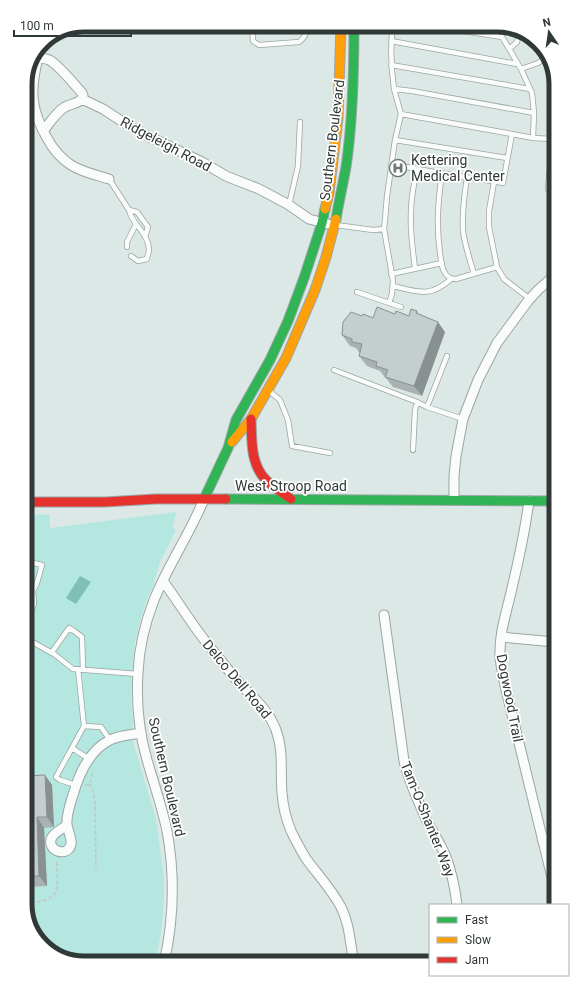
<svg xmlns="http://www.w3.org/2000/svg" width="581" height="988" viewBox="0 0 581 988" font-family="Roboto,sans-serif">
<rect width="100%" height="100%" fill="#dbe8e6"/>
<path fill="#b3e7e0" d="M176 512 173 528 176 530 160 562 153 586 147 598 139 625 135 642 132 674 131 699 133 722 132 738 156 819 164 877V901L161 934 155 963H80L51 953 31 930 25 904V514L50 515V528Z"/>
<path fill="#7fbfb7" d="M80 576 91 582 76 604 66 598Z"/>
<g fill="none" stroke-linecap="round" stroke-linejoin="round">
<g stroke="#9ca5a4" stroke-width="6">
<path id="lane" d="M254 25 252 27 253 41 259 45 299 42C305 38 307 33 307 25
M393 25C390 47 391 68 394 89
M425 25 502 37
M495 25 521 69 538 63 548 56
M391 41 517 64
M509 49 517 42 520 31
M391 65 530 89
M521 69 532 93 534 113 533 138
M401 114 512 134 533 138 552 139
M395 140 507 158
M392 164C429 172 466 177 503 183L512 134
M442 173C438 202 436 224 440 253 441 259 441 266 444 271 446 276 451 279 456 279L497 267 489 227V211L494 182
M467 178C464 196 462 213 463 231 465 246 470 260 474 274
M109 179 129 210C132 225 149 233 149 250 149 253 147 256 147 259L138 261 131 256
M556 193 552 195 548 189 556 104
M289 205 298 166 300 122
M129 210 137 212 148 227 145 237
M336 225 373 230 384 229
M127 247V242L136 224
M497 267 504 279 530 299
M415 268C412 245 409 221 412 197 413 188 415 179 417 170
M391 274 442 263
M393 286C418 292 430 298 451 279
M357 292 401 307
M389 303 392 294 393 281 384 229 385 220 387 196 395 140 401 114 394 89 412 91 534 113
M334 370 417 402 427 407 463 419
M269 391 280 400 288 420 292 446 330 453
M427 407 447 356
M413 450 415 410 417 402
M25 587 33 591
M25 627 34 604 33 591 37 583 42 565 25 561
M25 638 54 654 73 669 138 674
M52 652 69 628 74 631 82 637 83 670
M84 726 101 727 110 740
M72 748 89 759
M76 785 60 780 56 777 84 726 78 669"/>
</g>
<g stroke="#9ca5a4" stroke-width="11">
<path id="street" d="M36 56C41 59 47 58 51 61 60 67 74 84 82 93L83 96 82 99
M38 58C30 90 30 108 47 138 53 149 60 158 71 165 82 172 96 175 109 179
M82 99 103 109 126 124 148 136 202 162 226 176 259 189 289 205 309 219 328 224
M43 131C50 123 56 112 65 107 70 104 77 104 82 99
M454 500V476L456 456 463 419 478 380 497 343 528 301 538 290 556 274
M529 501C525 530 519 559 512 588 507 611 499 632 500 657 501 668 504 679 506 690L556 894
M163 581C180 604 195 630 214 652 223 663 232 675 241 685 255 699 269 711 276 730 284 751 280 771 282 793 283 806 286 819 291 831 296 841 301 851 307 860 319 876 332 890 341 907 350 925 350 944 354 963
M384 615 404 761C409 782 418 801 427 821 433 833 441 844 446 857 452 873 455 888 457 905
M501 637 544 641 556 642
M67 825C66 815 70 805 73 795 79 774 89 750 110 740 119 735 131 735 141 733
M67 825C68 831 72 839 71 844 68 859 45 850 52 837 55 832 62 829 67 825Z
M542 839H556
M164 963C174 919 175 875 167 831 162 807 154 784 147 760 139 732 136 703 138 673 139 648 145 623 154 600 168 565 190 534 204 499"/>
</g>
<g stroke="#9ca5a4" stroke-width="11">
<path id="fast" d="M336 219C339 201 343 184 346 167 353 120 354 72 354 25
M204 499 228 448 236 420 270 360 288 321 304 278 322 223 325 209
M226 499 556 501"/>
</g>
<g stroke="#9ca5a4" stroke-width="11">
<path id="slow" d="M325 209 329 193 338 118 341 25
M232 442 251 419 286 358 315 290 326 257 336 219"/>
</g>
<g stroke="#9ca5a4" stroke-width="11">
<path id="jam" d="M251 419C252 440 250 464 266 480 273 487 283 493 291 499
M25 502H105L156 499H226"/>
</g>
<path stroke="#c1c7c6" stroke-width="1.5" stroke-dasharray="4 2" stroke-linecap="butt" d="M544 66H552
M25 777 31 775 35 776
M89 784C94 789 94 795 95 802L96 869
M85 785H88C91 782 93 775 91 771
M25 901C35 904 55 901 57 888 58 879 56 869 57 860"/>
<use href="#lane" stroke="#fafcfb" stroke-width="4.5"/>
<use href="#street" stroke="#fafcfb" stroke-width="9"/>
<use href="#fast" stroke="#30b455" stroke-width="9"/>
<use href="#slow" stroke="#ff9f0a" stroke-width="9"/>
<use href="#jam" stroke="#e5322d" stroke-width="9"/>
</g>
<path fill="#a9b2b0" d="M417 311 419 315 445 332 422 396 393 387 385 377 384 376 380 371 367 366 359 356 360 352H359L356 348 350 346 342 335 362 316 373 318 395 314 409 316Z
M25 776 52 785 54 827 44 828 47 886 29 887 25 881Z"/>
<path fill="#899190" d="M438 322 445 332 422 396 414 386Z
M26 590 31 598 25 616V592Z
M45 775 52 785 54 827 47 817Z
M37 817 44 828 47 886 39 876Z"/>
<path fill="#c4cfcd" stroke="#899190" d="M377 307 395 314 396 311 409 316 411 309 417 311 416 313 438 322 414 386 385 377 388 370 376 366 377 362 359 356 362 344 352 342V339L342 335 343 322 351 312 362 316 363 314 373 318Z
M45 775 47 817H37L39 876H25V776Z"/>
<defs>
<g id="hospital-ring" transform="scale(0.9)"><circle r="9.5" fill="#fff" stroke="#6c7674" stroke-width="1.5"/><path d="M-5-5h3v3.5h4V-5h3V5h-3V1.5h-4V5h-3Z" fill="#6c7674"/></g>
</defs>
<g fill-rule="evenodd">
<use href="#hospital-ring" x="398" y="168"/>
</g>
<g text-anchor="middle" dominant-baseline="central" stroke-width="3.5" stroke-linejoin="round" paint-order="stroke">
<g font-size="14" fill="#303937" stroke="#fff">
<text transform="translate(332 140) rotate(-83)">Southern Boulevard</text>
<text transform="translate(166 144) rotate(28)">Ridgeleigh Road</text>
<text x="291" y="486">West Stroop Road</text>
<text transform="translate(237 679) rotate(50)">Delco Dell Road</text>
<text transform="translate(510 698) rotate(79)">Dogwood Trail</text>
<text transform="translate(167 777) rotate(77)">Southern Boulevard</text>
<text transform="translate(428 819) rotate(68)">Tam-O-Shanter Way</text>
</g>
<g font-size="14" fill="#303937" stroke="#fff" text-anchor="start">
<text x="411" y="160">Kettering<tspan x="411" dy="16">Medical Center</tspan></text>
</g>
</g>
<path d="M0 0H581V988H0ZM84 32H497A52 52 0 0 1 549 84V904A52 52 0 0 1 497 956H84A52 52 0 0 1 32 904V84A52 52 0 0 1 84 32Z" fill="#fff" fill-rule="evenodd"/>
<path fill="none" stroke="#303937" stroke-width="5" d="M84 32H497A52 52 0 0 1 549 84V904A52 52 0 0 1 497 956H84A52 52 0 0 1 32 904V84A52 52 0 0 1 84 32Z"/>
<rect x="429" y="904" width="140" height="72" fill="#ffffff" stroke="#acb0af"/>
<rect x="437" y="917" width="20" height="6" fill="#30b455" stroke="#acb0af"/>
<text x="465" y="924" font-size="12" fill="#303937">Fast</text>
<rect x="437" y="937" width="20" height="6" fill="#ff9f0a" stroke="#acb0af"/>
<text x="465" y="944" font-size="12" fill="#303937">Slow</text>
<rect x="437" y="957" width="20" height="6" fill="#e5322d" stroke="#acb0af"/>
<text x="465" y="964" font-size="12" fill="#303937">Jam</text>
<g transform="translate(549 32) rotate(347)" stroke="#ffffff" stroke-width="3" paint-order="stroke">
<path d="M0-3L7 15L0 10L-7 15Z" fill="#303937"/>
<text y="-6" font-size="11" font-weight="bold" text-anchor="middle" fill="#303937">N</text>
</g>
<path d="M14 30v6h117v-6" fill="none" stroke="#303937" stroke-width="2"/>
<text x="20" y="30" font-size="12" fill="#303937" stroke="#ffffff" stroke-width="3" paint-order="stroke">100 m</text>
</svg>
